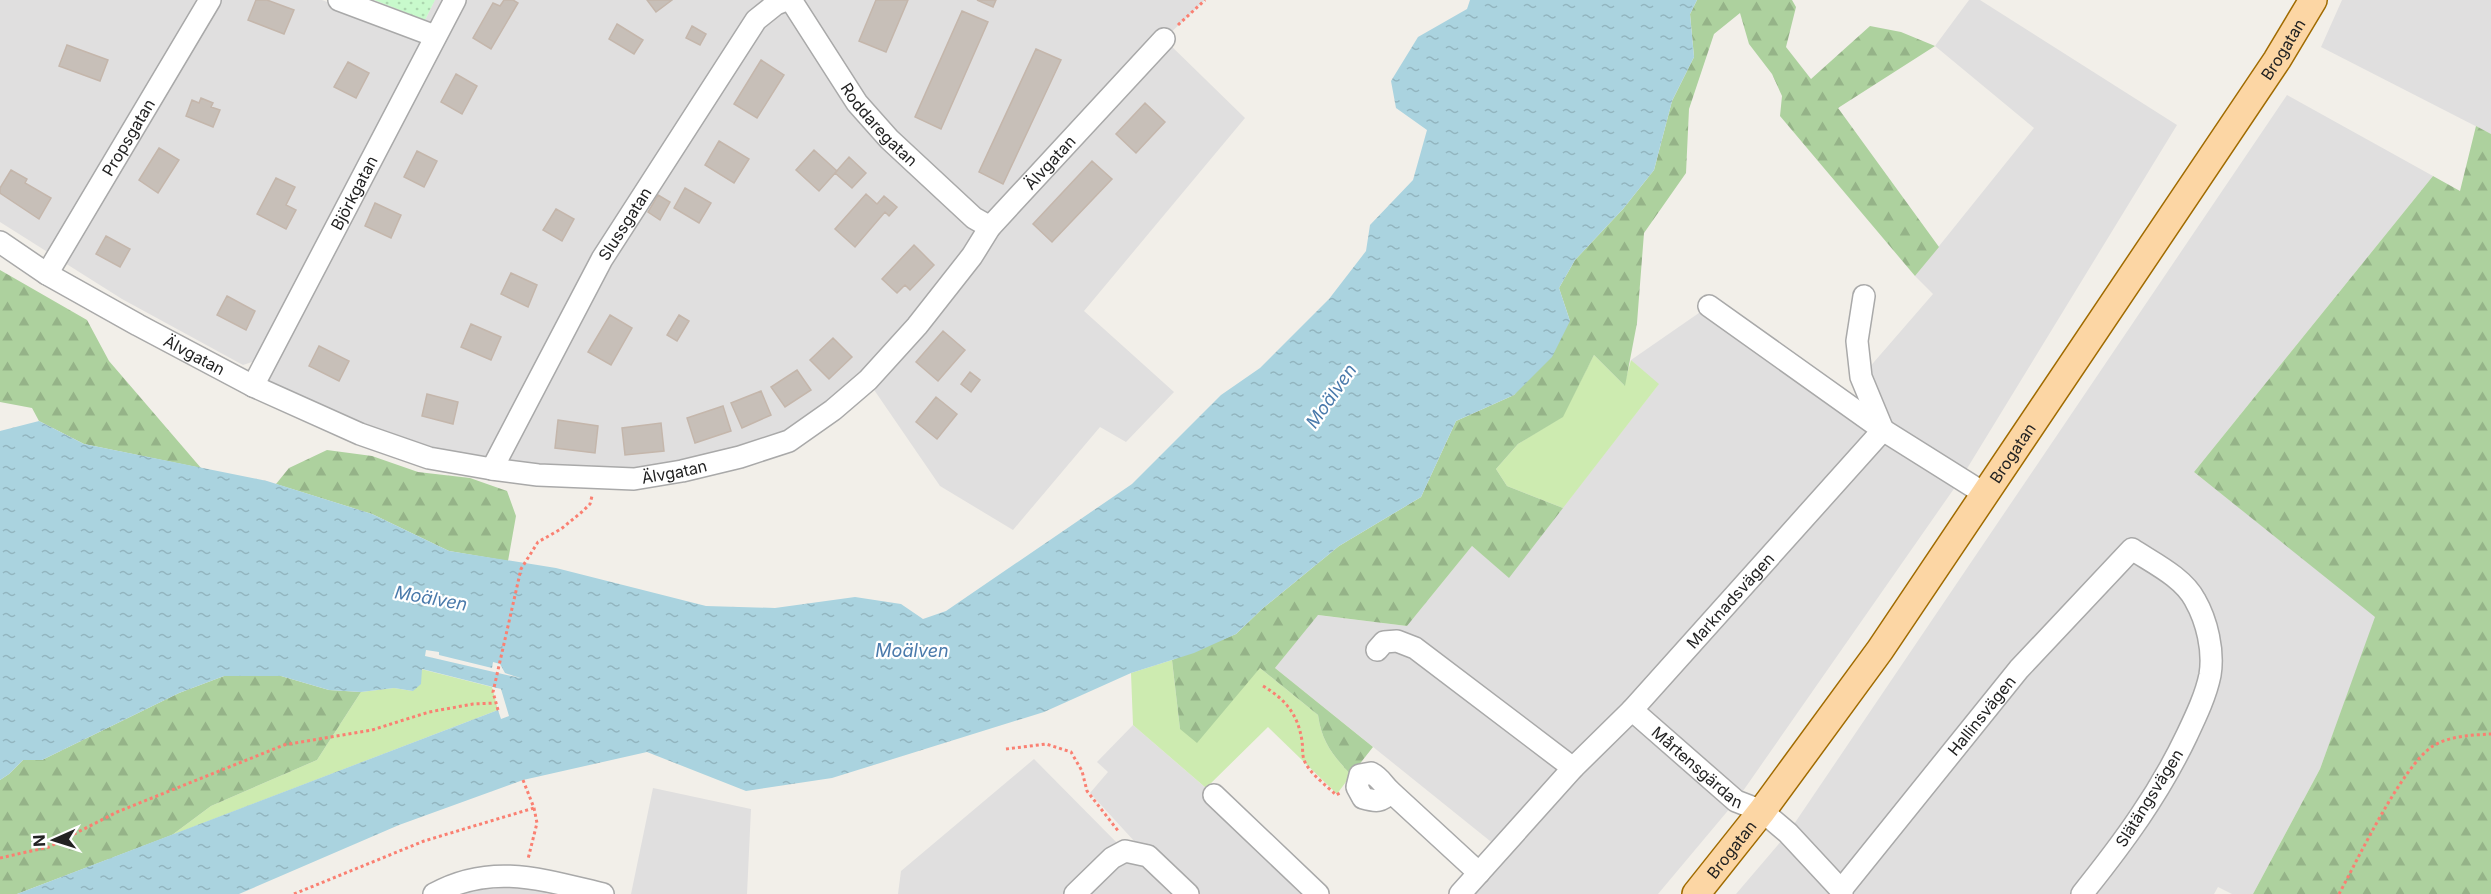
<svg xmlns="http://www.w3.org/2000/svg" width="2491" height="894" viewBox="0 0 2491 894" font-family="Inter,sans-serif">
<defs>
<pattern id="forest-firs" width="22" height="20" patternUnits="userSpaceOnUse" patternTransform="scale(1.5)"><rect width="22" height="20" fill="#add19e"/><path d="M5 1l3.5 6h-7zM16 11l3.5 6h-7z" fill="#95b388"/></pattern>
<pattern id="park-dots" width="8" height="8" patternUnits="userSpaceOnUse" patternTransform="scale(1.5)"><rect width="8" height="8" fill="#c8facc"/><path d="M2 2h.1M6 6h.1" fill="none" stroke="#acd6af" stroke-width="1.8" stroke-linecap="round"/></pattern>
<pattern id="water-ripples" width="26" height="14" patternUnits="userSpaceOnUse" patternTransform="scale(1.5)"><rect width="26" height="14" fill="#aad3df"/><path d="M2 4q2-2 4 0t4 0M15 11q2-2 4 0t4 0" fill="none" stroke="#92b5bf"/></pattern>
</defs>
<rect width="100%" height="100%" fill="#f2efe9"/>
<path fill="#e0dfdf" d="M0 0H322L424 39 255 361 243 365 122 299 0 222Z
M435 0H1205L1164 39 1245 118 1084 311 1174 392 1126 442 1100 427 1013 530 940 486 868 381 789 441 682 471 492 469 363 429 268 386V371L445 29 425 20Z
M1969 0H1980L2177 125 1960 480 1736 801 1658 894H1460L1500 849 1275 668 1317 615 1407 626 1472 546 1509 577 1658 385 1631 360 1709 306 1881 429 1861 377 1933 294 1915 276 2034 128 1935 46Z
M2342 0H2491V134L2321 47Z
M2287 95 2433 176 2194 472 2376 617 2320 769 2253 894H2232L2218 887 2214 894H1736L1788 833Z
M1133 725 1214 795 1318 894H898L901 871 1034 759 1125 851 1147 855 1090 793 1108 772 1097 762Z
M653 788 751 809 747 894H631Z
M478 878 603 894H434Z"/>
<path fill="#cdebb0" d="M1594 355 1624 385 1631 360 1659 384 1563 508 1507 486 1496 469 1518 444 1562 417Z
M1172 660 1180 729 1260 668 1318 715C1322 743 1333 755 1351 775L1337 794 1268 727 1206 788 1133 725 1131 673Z
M421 669 492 687 498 710 172 835 211 806 317 760 361 692 394 688 413 691Z"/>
<path fill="url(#forest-firs)" d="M1697 0H1792L1796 7 1786 47 1811 79 1870 26 1901 32 1935 46 1838 108 1939 247 1915 276 1780 116 1782 96 1772 74 1749 44 1740 13 1714 34 1689 109 1686 173 1644 233 1637 323 1625 386 1594 355 1563 417 1518 444 1496 469 1507 486 1563 508 1509 578 1472 546 1407 626 1318 615 1275 668 1373 747 1351 775C1333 755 1322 743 1318 715L1260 668 1197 743 1180 729 1172 660 1236 634 1262 609 1339 546 1421 497 1456 421 1514 395 1570 321 1559 288 1575 260 1623 209 1654 170 1672 101 1694 57 1690 14Z
M2476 126 2491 134V894H2253L2320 769 2375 617 2194 472 2433 176 2460 191Z
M0 270 87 320 109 361 201 468 84 444 39 421 32 408 0 402Z
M327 450 372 456 418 472 470 478 507 491 516 516 508 561 449 551 372 514 276 484 289 468Z
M244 674 281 676 329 690 361 692 317 760 211 806 172 835 17 894H0V780L9 774 23 760H42L179 693 224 676Z"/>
<path fill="url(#park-dots)" d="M374 0H435L425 20Z"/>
<path fill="url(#water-ripples)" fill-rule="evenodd" d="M1470 0H1697L1690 14 1694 57 1672 101 1654 170 1623 209 1575 260 1559 288 1570 321 1552 357 1514 395 1456 421 1421 497 1339 546 1262 609 1236 634 1194 653 1131 673 1044 712 832 778 746 791 647 752 523 780 399 825 239 894H17L498 710 501 719 509 716 501 689 422 669 421 684 413 691 394 688 361 692 329 690 281 676H224L179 693 42 760H23L9 774 0 780V431L39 421 84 444 267 481 372 514 449 551 556 568 706 606 775 608 855 597 901 604 923 619 946 611 1132 484 1221 395 1260 368 1329 299 1366 251 1370 225 1413 180 1427 130 1396 108 1391 81 1418 37 1467 9ZM426 650 439 652V655L492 668 493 662 500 664 505 673 520 678 425 656Z"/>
<path fill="#c7bfb8" stroke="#c4b6ab" stroke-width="1.5" d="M256 0H267L294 10 284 34 248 20Z
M504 0H513L518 3 491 49 473 38 493 3 500 6Z
M647 0H672L656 12Z
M876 0H908L886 52 859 41Z
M977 0H996L993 7Z
M962 11 988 22 941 129 915 117Z
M617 24 643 40 634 54 609 39Z
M692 26 706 34 700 45 686 38Z
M67 45 108 60 100 81 59 66Z
M1036 49 1061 60 1003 184 979 172Z
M761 60 784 75 757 118 734 104Z
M348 62 369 73 356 98 334 87Z
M456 74 477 86 462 114 441 102Z
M201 98 213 103 211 107 220 110 213 127 186 116 192 100 199 103Z
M1145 103 1165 122 1136 153 1116 134Z
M719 141 749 159 734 183 705 165Z
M159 148 179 160 158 193 139 180Z
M814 150 837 171 819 191 796 170Z
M417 151 437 161 424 187 404 177Z
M849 157 866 173 852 188 835 173Z
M1092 161 1112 179 1052 242 1033 224Z
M11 170 27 179 25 183 51 198 39 219 0 193V188Z
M276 178 295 187 286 205 296 210 286 229 257 214Z
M685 188 711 203 699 223 674 208Z
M866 194 877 204 884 196 897 207 889 216 885 212 855 247 835 229Z
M658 195 670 202 660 220 648 212Z
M375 203 401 215 391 238 365 226Z
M556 209 574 219 562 241 543 230Z
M106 236 130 249 120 267 96 254Z
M914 245 934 265 910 290 905 285 897 293 882 279Z
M511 273 537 285 528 307 501 294Z
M227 296 255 311 246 330 217 315Z
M610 315 632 328 611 365 588 352Z
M679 315 689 321 677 341 667 335Z
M471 324 501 337 491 360 461 347Z
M943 331 965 350 938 381 916 362Z
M833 338 852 357 829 379 810 360Z
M319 346 349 361 339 381 309 366Z
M797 370 811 390 785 407 771 387Z
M970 372 980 380 971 392 961 384Z
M761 391 771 415 742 428 731 403Z
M427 394 458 402 453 424 422 416Z
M936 397 957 414 937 439 916 422Z
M723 406 731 431 695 443 687 418Z
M558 420 598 426 595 453 555 448Z
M661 423 664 451 625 455 622 428Z"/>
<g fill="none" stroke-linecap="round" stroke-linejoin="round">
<g stroke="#a9a9a9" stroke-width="24">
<g id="minor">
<path d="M339 0 435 36"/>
<path id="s1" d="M791 0 857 103 889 139 974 218 990 227"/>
<path id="s2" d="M0 242 47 274 138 325 253 386 360 434 429 458 492 469 538 475 634 479 682 471 740 457 789 441 833 410 868 380 917 326 972 256 990 227 1164 39"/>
<path id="s3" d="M47 274 210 0"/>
<path d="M1709 306 1883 430 1985 494"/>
<path id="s4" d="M253 386 455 0"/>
<path id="s5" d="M492 469 602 259 756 20 776 4 786 0"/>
<path d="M1377 650 1384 642 1397 641 1415 648 1573 768"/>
<path id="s6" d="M1632 710 1736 801 1762 811 1788 833 1841 890 1842 894"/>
<path d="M1391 792C1381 802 1377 802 1363 798L1357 787 1360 775 1371 773C1381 778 1383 785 1391 792L1479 873"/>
<path d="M1214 795 1318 894"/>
<path id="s7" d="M1841 890 2019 669 2132 549C2153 563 2183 577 2195 600 2207 621 2214 651 2210 675 2206 695 2196 716 2187 735 2159 794 2123 843 2082 894"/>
<path d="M434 894C492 862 544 880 603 894"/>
<path d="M1075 894 1112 858 1125 851 1148 856 1188 894"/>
<path id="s8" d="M1460 894 1573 768 1632 710 1883 430 1861 377 1857 341 1864 296"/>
</g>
</g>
<g stroke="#a06b00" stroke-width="30">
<g id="major">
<path id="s9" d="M1696 894 1762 811 1880 650 2277 60 2313 0"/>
</g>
</g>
<path stroke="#fa8072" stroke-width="3" stroke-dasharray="3 3" stroke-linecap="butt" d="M1178 25 1205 0
M1263 686C1285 699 1298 714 1302 741 1303 747 1302 754 1304 760 1309 773 1326 785 1336 795L1340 793
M498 710 493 692 521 569 538 542 561 529 583 511 590 504 592 496
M1006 749 1046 744 1071 752 1082 771 1087 791 1119 832
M523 780 534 808 537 823 528 859
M0 858 49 847 117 812 284 745 372 730 429 712 473 704 495 703
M294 894 424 841 534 808
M2339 894C2358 859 2402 766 2433 746 2449 736 2472 735 2491 734"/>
<use href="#minor" stroke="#fff" stroke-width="21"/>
<use href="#major" stroke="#fcd6a4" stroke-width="27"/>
</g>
<g text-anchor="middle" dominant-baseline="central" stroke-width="4.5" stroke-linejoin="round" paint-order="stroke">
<g font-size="16" fill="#222" stroke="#fff">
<text stroke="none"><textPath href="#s9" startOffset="1029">Brogatan</textPath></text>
<text stroke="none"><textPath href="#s1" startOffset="153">Roddaregatan</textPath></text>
<text stroke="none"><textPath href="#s3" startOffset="159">Propsgatan</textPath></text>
<text stroke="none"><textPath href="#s2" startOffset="1232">Älvgatan</textPath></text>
<text stroke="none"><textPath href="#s4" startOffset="218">Björkgatan</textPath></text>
<text stroke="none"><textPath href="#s5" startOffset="279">Slussgatan</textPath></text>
<text stroke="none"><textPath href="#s2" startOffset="225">Älvgatan</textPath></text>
<text stroke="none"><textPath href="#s9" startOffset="543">Brogatan</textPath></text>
<text stroke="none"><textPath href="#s2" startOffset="729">Älvgatan</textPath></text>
<text stroke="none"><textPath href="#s8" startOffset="399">Marknadsvägen</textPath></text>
<text stroke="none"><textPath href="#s7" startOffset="224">Hallinsvägen</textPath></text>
<text stroke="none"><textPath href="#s6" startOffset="87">Mårtensgärdan</textPath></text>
<text transform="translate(2149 798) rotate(-58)">Slätängsvägen</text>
<text stroke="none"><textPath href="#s9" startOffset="57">Brogatan</textPath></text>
</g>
<g font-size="18" font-style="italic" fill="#4a7aab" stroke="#fff">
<text transform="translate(1331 396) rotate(-55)">Moälven</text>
<text transform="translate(431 598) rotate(10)">Moälven</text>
<text x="912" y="650">Moälven</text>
</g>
</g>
<g transform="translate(54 840) rotate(267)" stroke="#ffffff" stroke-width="4.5" paint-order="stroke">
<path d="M0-4.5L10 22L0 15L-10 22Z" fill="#222222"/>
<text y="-9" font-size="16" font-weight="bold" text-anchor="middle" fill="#222222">N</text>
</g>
</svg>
